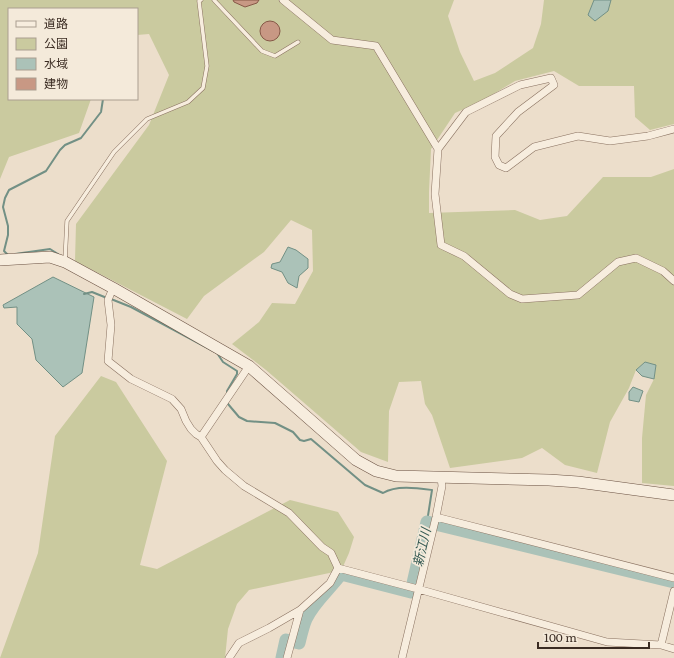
<svg xmlns="http://www.w3.org/2000/svg" width="674" height="658" viewBox="0 0 674 658" font-family="Literata,'Noto Sans JP',serif">
<rect width="100%" height="100%" fill="#ecdecb"/>
<path fill="#caca9f" d="M0 0H454L448 16 460 52 474 81 495 73 533 48 541 24 544 0H674V124L650 130 635 117 634 86H579L554 71 515 81 482 101 455 113 431 149 429 192V213L515 210 540 220 567 216 603 177H651L674 169V486L642 483V438L646 395 654 379 656 366 645 362 636 370 629 388 610 422 597 473 565 465 542 448 522 458 450 468 432 415 425 404 421 381 399 382 389 411 388 462 361 452 266 370 232 344 259 322 272 303 295 304 313 271 312 230 291 220 264 252 204 296 187 319 75 261 76 224 149 125 169 75 149 34 137 35V9H9V99H91L79 133 9 157 0 179Z
M101 376 116 382 167 461 140 565 157 569 290 500 338 512 354 537 349 553 341 571 334 572 249 590 237 604 228 629 225 658H0L38 553 55 436Z"/>
<path fill="#abc2b8" stroke="#729085" d="M594 0H611L608 11 595 21 588 15Z
M288 247 296 250 308 259V268L299 276 297 288 288 283 282 272 271 268 272 264 280 262Z
M53 277 94 297 82 373 63 387 36 360 32 339 17 324V307L4 308 3 305Z
M645 362 656 365 654 379 642 376 636 370Z
M633 387 643 391 639 402 629 400V392Z"/>
<g fill="none" stroke-linecap="round" stroke-linejoin="round">
<path stroke="#729085" stroke-width="2" d="M15 254 50 249 58 254
M8 255 4 251 8 235V226L3 207 5 198 9 190 46 171 60 150 65 145 81 138 101 112 103 99
M84 294 92 292 107 298
M111 299 131 307 217 353 223 362 237 371V374L227 391V393
M228 401V404L239 417 247 421 275 423 293 432 300 440 304 441 311 439 365 485 383 493C396 485 417 488 432 490L427 522"/>
<path stroke="#abc2b8" stroke-width="13" d="M282 658 286 640 299 643C301 635 303 626 306 619 314 602 330 589 341 574L411 592 427 522 674 582"/>
</g>
<path fill="#c89884" stroke="#865847" d="M233 0H259L257 3 245 7 234 2Z
M260 31a10 10 0 1 1 20 0a10 10 0 1 1-20 0Z"/>
<g fill="none" stroke-linecap="round" stroke-linejoin="round">
<g stroke="#897160" stroke-width="4.5">
<path id="lane" d="M214 0 262 51 275 56 298 42
M65 261 67 221 114 152 147 119 188 102 203 88 207 66 199 1 201 0"/>
</g>
<g stroke="#897160" stroke-width="8">
<path id="street" d="M283 0 332 40 376 46 438 149 435 194 441 245 464 256 510 294 522 299 578 295 618 262 636 258 663 271 674 281
M438 149 466 112 520 85 551 78 554 85 518 112 496 136 495 157 499 165 506 168 534 147 578 136 610 141 648 136 674 129
M113 288 108 300 111 325 108 361 131 379 172 399 181 409 186 421 191 429 196 434 201 437 217 461 225 470 244 486 289 513 322 547 331 553 338 568
M201 437 249 366
M436 517 674 578
M338 568 418 589 607 642 661 645 674 649
M661 645 674 591
M229 658 239 643 269 628 300 610 330 583 338 568
M287 658 300 610
M402 658 436 517 442 486 441 477"/>
</g>
<g stroke="#6b5243" stroke-width="12">
<path id="secondary" d="M0 260 50 257 65 262 113 288 249 366 356 460 376 471 396 476 549 480 578 482 674 495"/>
</g>
<use href="#lane" stroke="#f7edde" stroke-width="3.5"/>
<use href="#street" stroke="#f7edde" stroke-width="7"/>
<use href="#secondary" stroke="#f7edde" stroke-width="11"/>
</g>
<g text-anchor="middle" dominant-baseline="central" stroke-width="3.5" stroke-linejoin="round" paint-order="stroke">
<g font-size="13" font-style="italic" fill="#335952" stroke="#f4eada">
<text transform="translate(421 547) rotate(-77)">新江川</text>
</g>
</g>
<rect x="8" y="8" width="130" height="92" fill="#f4eada" stroke="#aa9e90"/>
<rect x="16" y="21" width="20" height="6" fill="#f7edde" stroke="#aa9e90"/>
<text x="44" y="28" font-size="12" fill="#3a2b22">道路</text>
<rect x="16" y="38" width="20" height="12" fill="#caca9f" stroke="#aa9e90"/>
<text x="44" y="48" font-size="12" fill="#3a2b22">公園</text>
<rect x="16" y="58" width="20" height="12" fill="#abc2b8" stroke="#aa9e90"/>
<text x="44" y="68" font-size="12" fill="#3a2b22">水域</text>
<rect x="16" y="78" width="20" height="12" fill="#c89884" stroke="#aa9e90"/>
<text x="44" y="88" font-size="12" fill="#3a2b22">建物</text>
<path d="M538 642v6h111v-6" fill="none" stroke="#3a2b22" stroke-width="2"/>
<text x="544" y="642" font-size="12" fill="#3a2b22" stroke="#f4eada" stroke-width="3" paint-order="stroke">100 m</text>
</svg>
